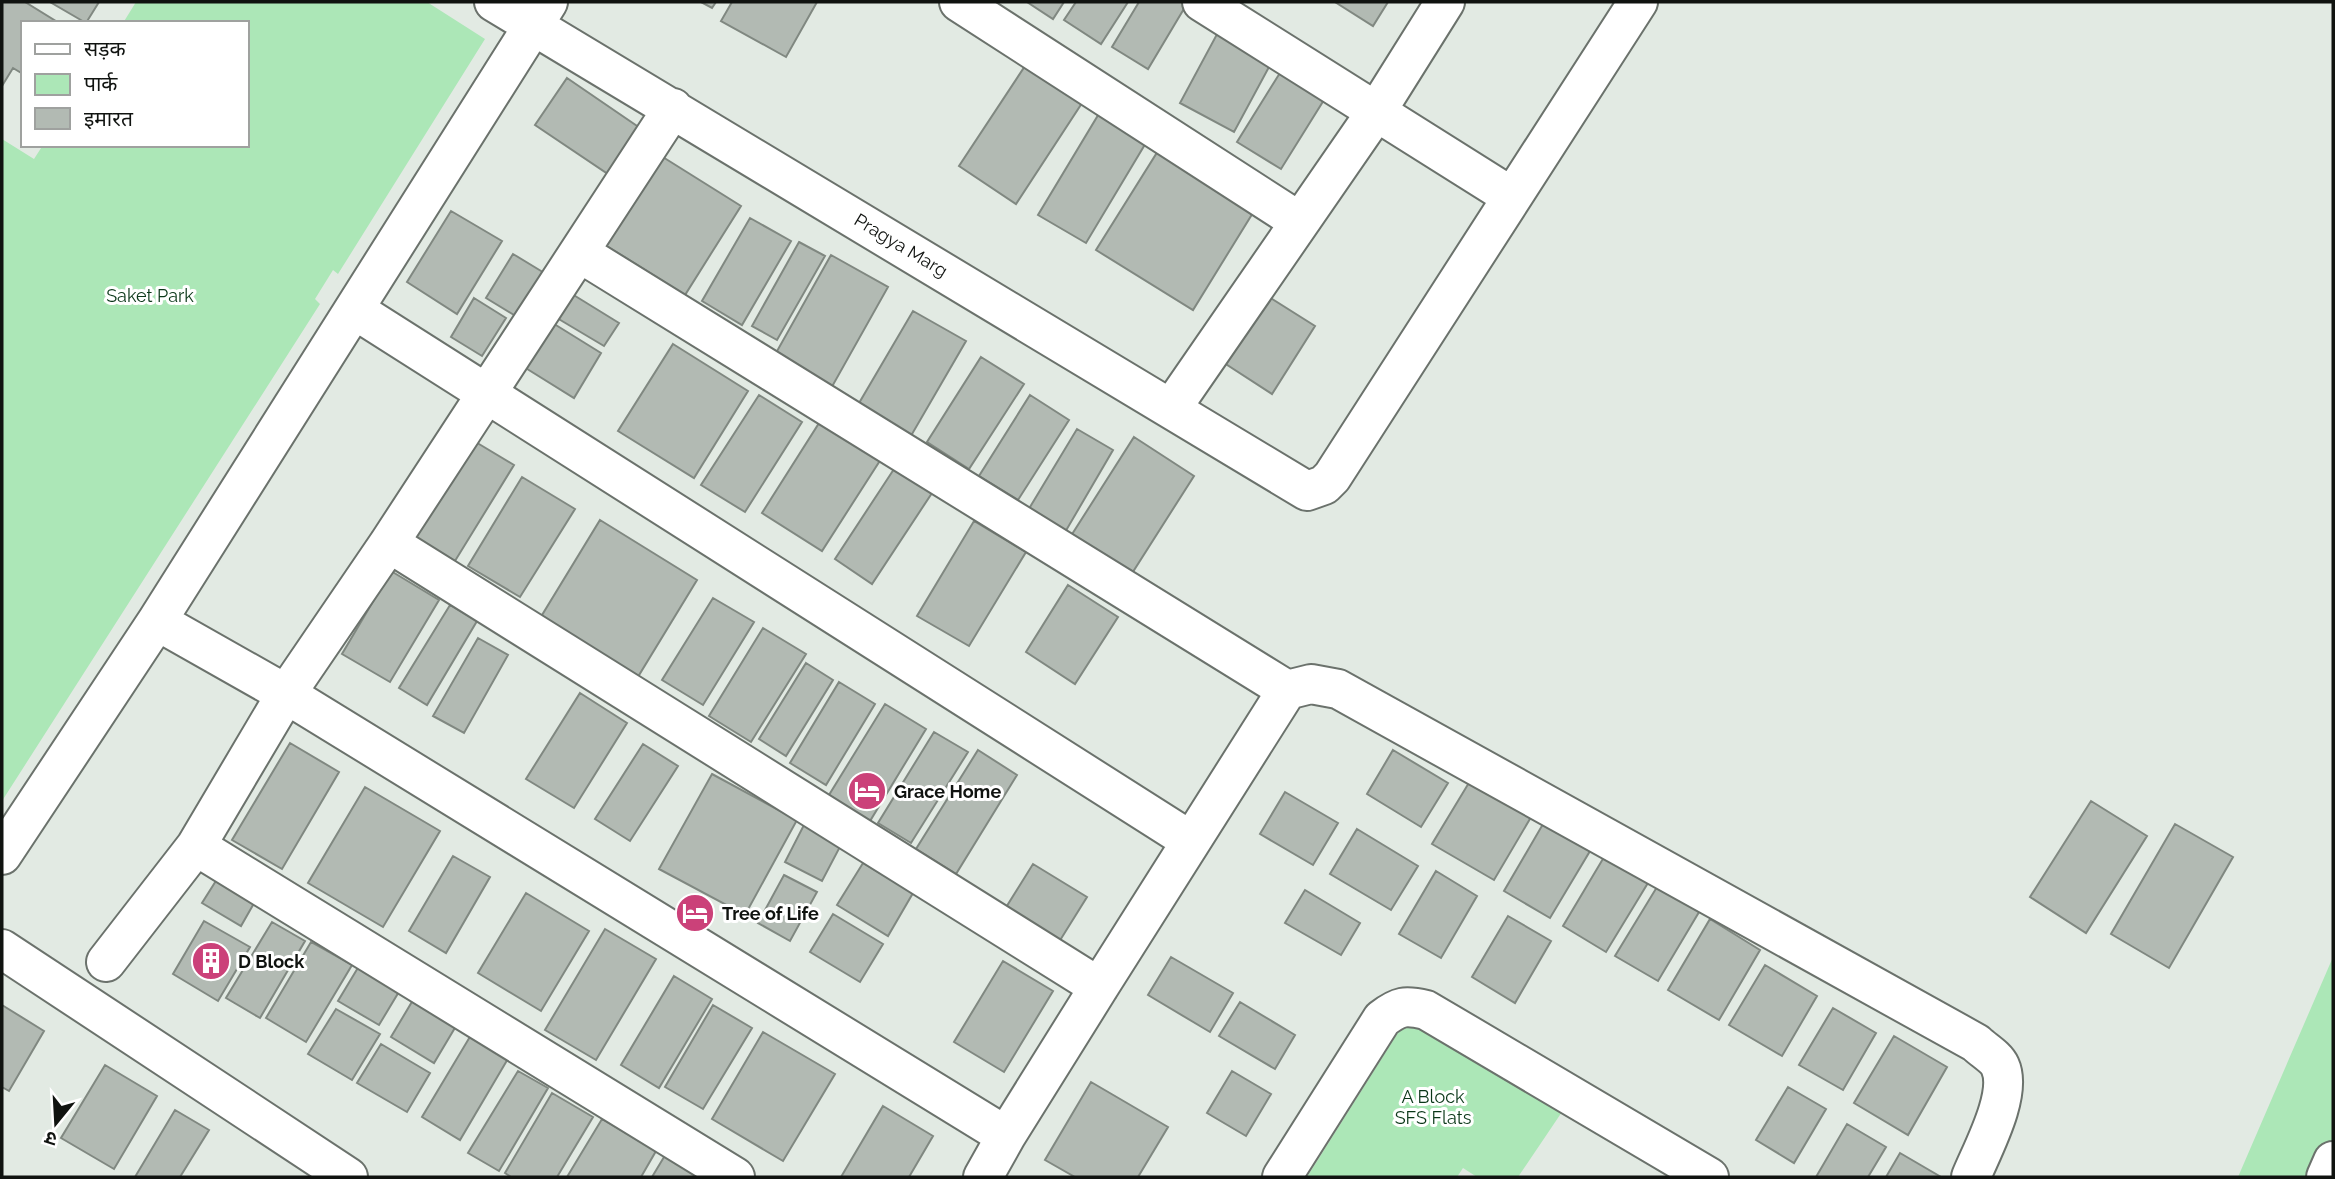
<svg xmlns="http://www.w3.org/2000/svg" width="2335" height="1179" viewBox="0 0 2335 1179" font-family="Raleway,'Noto Sans Devanagari',sans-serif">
<rect width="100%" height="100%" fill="#e2eae3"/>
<path fill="#ace7b7" d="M136 2H427L485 39 338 274 333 270 315 299 320 304 2 801V139L34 159 43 145H247V23H123Z
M2333 957V1177H2238Z
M1411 1012 1566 1106 1518 1177H1477L1463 1168 1457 1177H1307Z"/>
<path fill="#b2bab3" stroke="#808881" stroke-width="2" d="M2 2H25L59 23H23V74L13 68 2 86Z
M50 2H99L86 23Z
M701 2H716L712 8Z
M732 2H817L786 57 721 21Z
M1027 2H1064L1053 19Z
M1076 2H1128L1101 44 1064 20Z
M1139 2H1188L1148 69 1112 47Z
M1335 2H1388L1373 26Z
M1223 23 1277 52 1234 132 1180 103Z
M1288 60 1332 87 1281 169 1237 142Z
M1027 63 1084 100 1016 204 959 166Z
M567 78 640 128 608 174 535 125Z
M1103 107 1150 136 1086 243 1038 215Z
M1163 143 1259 203 1193 310 1096 250Z
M658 154 741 206 685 295 602 243Z
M451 211 502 241 457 314 407 282Z
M750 218 791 241 742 325 702 301Z
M799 242 825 256 777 340 752 326Z
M513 254 546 274 519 318 486 298Z
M831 255 888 287 829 392 772 360Z
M1261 292 1315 326 1272 394 1218 359Z
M572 294 619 323 604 346 557 318Z
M474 298 506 318 482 356 451 337Z
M913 311 966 341 908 441 855 410Z
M551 322 601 353 574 398 524 367Z
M673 344 748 391 694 478 618 431Z
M981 357 1024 384 969 469 927 442Z
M759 395 802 422 745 512 701 485Z
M1030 395 1069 420 1018 500 979 476Z
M821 420 881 459 822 551 762 513Z
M1077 429 1113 450 1064 534 1027 512Z
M1134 437 1194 476 1129 578 1069 539Z
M469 438 514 465 455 561 409 533Z
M894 469 932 493 872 584 835 559Z
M522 477 575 509 520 597 468 566Z
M600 520 697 580 636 680 539 620Z
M974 521 1026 552 969 646 917 616Z
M391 571 439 600 390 682 342 654Z
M1068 585 1118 617 1075 684 1026 652Z
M713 598 754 622 703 705 662 680Z
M450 605 477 621 427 705 399 688Z
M763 628 806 654 751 742 709 716Z
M478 638 508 655 464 733 433 716Z
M806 663 833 680 786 756 759 739Z
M839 682 875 704 826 785 790 763Z
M580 693 627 723 574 808 526 779Z
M885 704 926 729 870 821 829 795Z
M934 732 968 752 911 843 878 823Z
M290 743 339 772 282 869 232 840Z
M643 744 678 766 630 841 595 819Z
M978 750 1017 775 956 874 916 849Z
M1393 750 1448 783 1421 827 1367 794Z
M712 774 797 820 745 915 659 869Z
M1473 776 1534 812 1494 880 1432 844Z
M365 787 440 831 383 927 308 883Z
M1285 792 1338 823 1313 865 1260 834Z
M2091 801 2147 836 2086 933 2030 897Z
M806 821 843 841 822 881 785 862Z
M1543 824 1590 851 1550 918 1504 891Z
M2175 824 2233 857 2169 968 2111 934Z
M1357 829 1418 866 1391 910 1330 874Z
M1610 847 1654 873 1606 952 1563 926Z
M453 856 490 877 446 953 409 931Z
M863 863 913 893 888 936 837 905Z
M1033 864 1087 897 1059 942 1005 909Z
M1436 871 1477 896 1441 958 1399 934Z
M784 875 817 892 790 941 758 923Z
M219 876 257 898 241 926 202 903Z
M1660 882 1702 907 1658 981 1615 956Z
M1305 890 1360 923 1341 955 1285 923Z
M526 893 589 931 541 1011 478 973Z
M833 914 883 944 860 982 810 952Z
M1508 916 1551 941 1515 1003 1472 977Z
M1710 919 1760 950 1719 1020 1668 990Z
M204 921 250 947 218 1001 173 974Z
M272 922 305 941 260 1018 226 998Z
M605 929 656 959 596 1060 545 1030Z
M311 942 352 965 306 1042 266 1018Z
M365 956 406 980 379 1025 338 1001Z
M1171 957 1233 993 1210 1032 1148 995Z
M1003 961 1053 991 1004 1072 954 1042Z
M1765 965 1817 996 1782 1056 1729 1025Z
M674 976 712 999 659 1088 621 1065Z
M419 990 462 1016 434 1063 391 1037Z
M1240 1002 1295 1035 1275 1069 1219 1036Z
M2 1005 44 1031 9 1091 2 1087Z
M713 1005 752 1028 703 1109 665 1087Z
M1833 1008 1876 1033 1843 1090 1799 1065Z
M336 1009 380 1034 352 1080 308 1054Z
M763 1032 835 1074 783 1161 712 1119Z
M471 1035 509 1057 460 1140 422 1117Z
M1894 1036 1947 1067 1908 1135 1854 1103Z
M381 1044 430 1073 407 1112 357 1083Z
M105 1065 157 1096 114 1169 61 1138Z
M518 1071 548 1088 499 1171 468 1153Z
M1232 1071 1271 1094 1246 1136 1207 1113Z
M1091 1082 1168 1127 1138 1177H1075L1045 1160Z
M1788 1087 1826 1109 1794 1163 1756 1140Z
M552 1093 593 1117 557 1177H511L505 1173Z
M883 1106 933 1136 909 1177H841Z
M175 1110 209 1130 180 1177H135Z
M602 1119 656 1151 641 1177H567Z
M1847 1124 1886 1147 1868 1177H1816Z
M667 1152 709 1177H652Z
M1900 1153 1941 1177H1886Z"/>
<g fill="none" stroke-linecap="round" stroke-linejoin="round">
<g stroke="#6b726c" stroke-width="42">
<path id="minor" d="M494 2 1307 491 1324 485 1332 477 1638 2
M959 2 1300 222
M1202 2 1512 197
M580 253 1287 690
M355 310 1191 841
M1171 409 1376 112 1445 2
M389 543 1099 987
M157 621 286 694 1006 1136
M196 846 735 1177
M2 855 157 621 548 2
M2 949 348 1177
M106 962 196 846 286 694 389 543 673 108
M983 1177 1006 1136 1099 987 1287 690 1311 684 1338 689 1976 1043C1983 1050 1996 1057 2000 1066 2013 1094 1982 1150 1971 1177
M1282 1177 1382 1019C1399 1006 1405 1005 1426 1010L1709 1177
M2326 1177 2333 1161"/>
</g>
<use href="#minor" stroke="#fff" stroke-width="38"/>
</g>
<defs>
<g id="hotel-disc" transform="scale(2.0125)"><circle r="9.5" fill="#cb4179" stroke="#fff"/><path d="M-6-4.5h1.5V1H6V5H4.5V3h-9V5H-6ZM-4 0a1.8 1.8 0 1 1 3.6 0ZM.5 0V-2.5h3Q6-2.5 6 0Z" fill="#fff"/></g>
<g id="building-disc" transform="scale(2.0125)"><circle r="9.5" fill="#cb4179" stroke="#fff"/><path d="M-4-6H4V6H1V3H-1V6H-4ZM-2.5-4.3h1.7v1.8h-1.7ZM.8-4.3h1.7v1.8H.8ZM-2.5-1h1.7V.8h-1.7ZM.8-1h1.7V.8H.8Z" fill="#fff"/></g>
</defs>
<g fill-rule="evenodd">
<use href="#hotel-disc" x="867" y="791"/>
<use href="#hotel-disc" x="695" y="913"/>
<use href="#building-disc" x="211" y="961"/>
</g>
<g text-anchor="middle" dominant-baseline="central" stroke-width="6" stroke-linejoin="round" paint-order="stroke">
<g font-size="18" fill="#101310" stroke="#fff">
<text transform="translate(901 245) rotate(31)">Pragya Marg</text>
</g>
<g font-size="18" fill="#0a3718" stroke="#fff">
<text x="150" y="295">Saket Park</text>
<text x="1433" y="1096">A Block<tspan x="1433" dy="21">SFS Flats</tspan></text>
</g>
<g font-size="18" font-weight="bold" fill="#101310" stroke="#fff" text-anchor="start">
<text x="894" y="791">Grace Home</text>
<text x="722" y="913">Tree of Life</text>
<text x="238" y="961">D Block</text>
</g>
</g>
<rect width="2335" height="1179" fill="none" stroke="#101310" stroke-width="7"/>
<rect x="21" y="21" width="228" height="126" fill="#ffffff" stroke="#9fa19f" stroke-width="2"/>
<rect x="35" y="44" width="35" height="10" fill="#ffffff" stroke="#9fa19f" stroke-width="2"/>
<text x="84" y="56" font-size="21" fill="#101310">सड़क</text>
<rect x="35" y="74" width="35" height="21" fill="#ace7b7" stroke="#9fa19f" stroke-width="2"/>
<text x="84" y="91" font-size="21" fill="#101310">पार्क</text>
<rect x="35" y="108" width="35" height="21" fill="#b2bab3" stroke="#9fa19f" stroke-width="2"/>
<text x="84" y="126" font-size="21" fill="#101310">इमारत</text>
<g transform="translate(56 1123) rotate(198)" stroke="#ffffff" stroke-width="5" paint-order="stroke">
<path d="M0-5L12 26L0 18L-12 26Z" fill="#101310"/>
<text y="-10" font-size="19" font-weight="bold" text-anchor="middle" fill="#101310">उ</text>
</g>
</svg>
